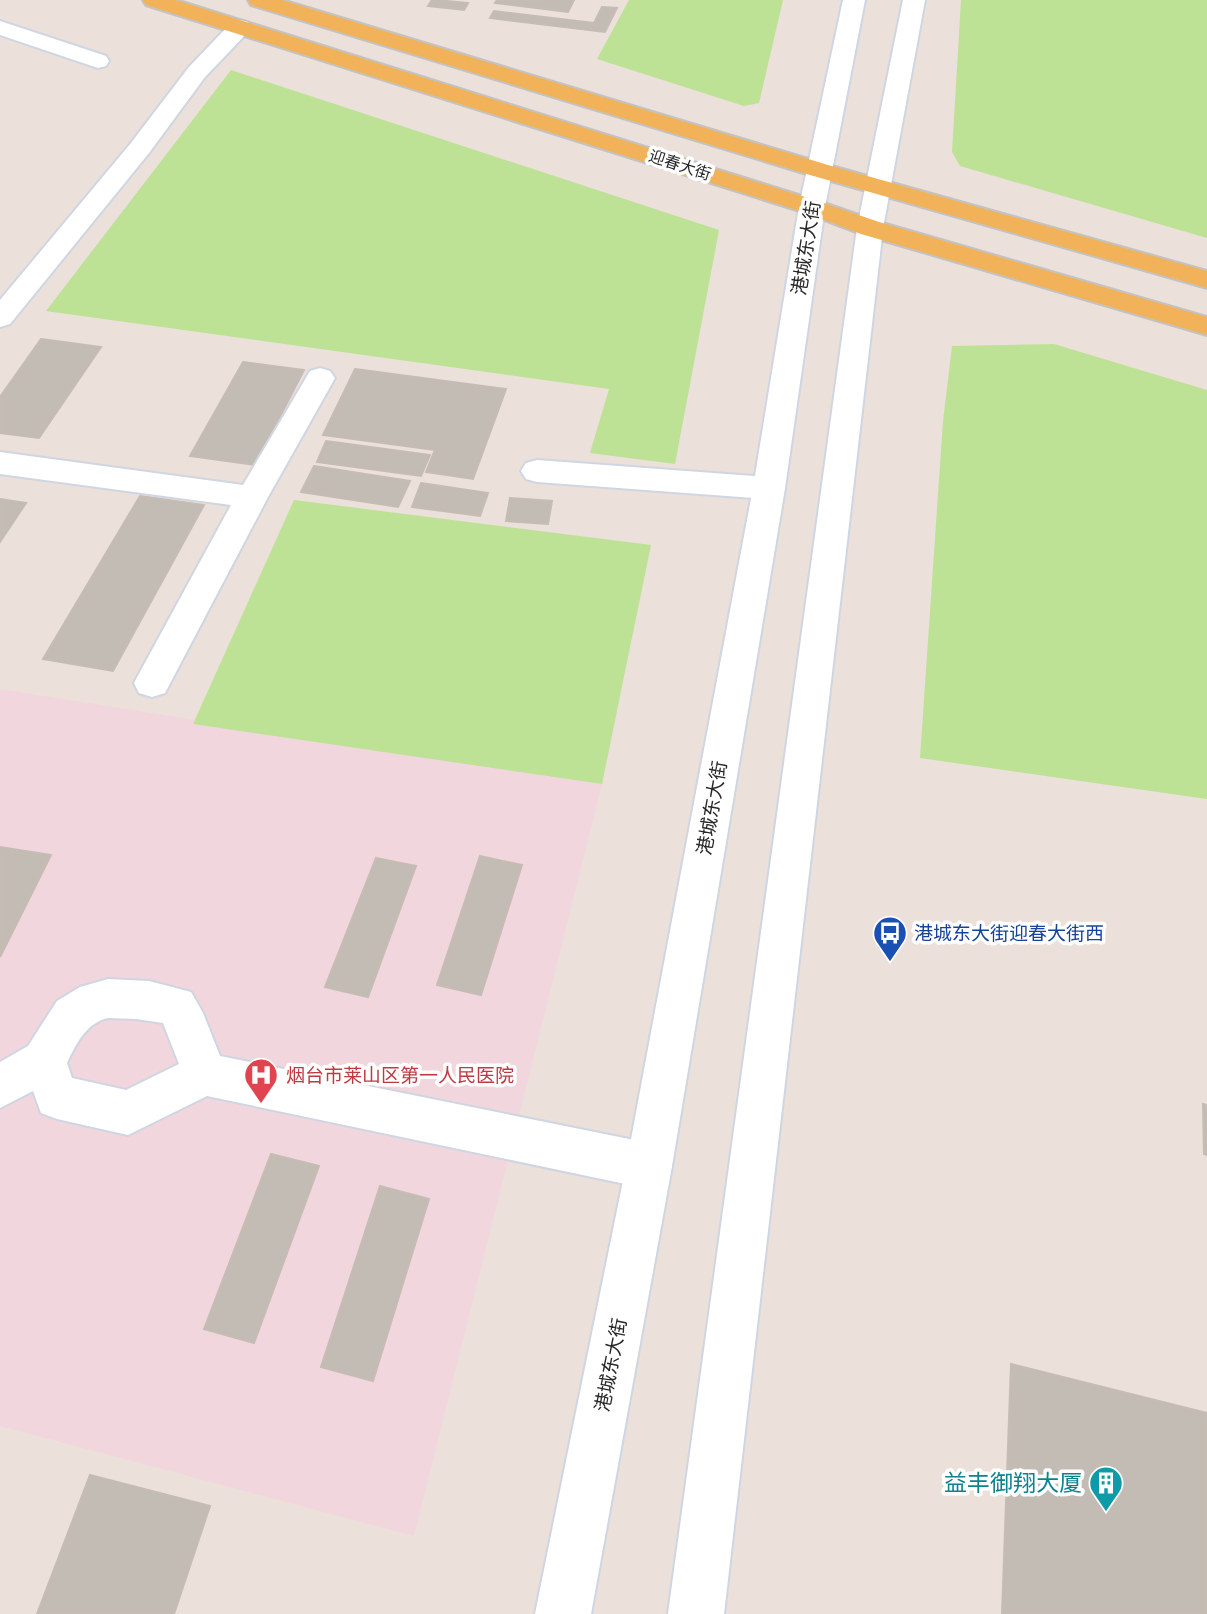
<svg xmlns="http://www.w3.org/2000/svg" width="1207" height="1614" viewBox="0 0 1207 1614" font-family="Arial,'Noto Sans SC',sans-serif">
<rect width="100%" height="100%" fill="#ebe0da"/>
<path fill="#f2d6dd" d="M0 689 602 784 414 1536 0 1426Z"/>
<path fill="#bde295" d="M629 0H783L759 103 744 106 597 59Z
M961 0H1207V238L960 166 952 152Z
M231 70 719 230 675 464 590 453 609 389 46 311Z
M1054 344 1207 390V799L920 758 943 421 952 346Z
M294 500 651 545 602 784 193 724Z"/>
<path fill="#c2bcb5" stroke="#c6bcb4" stroke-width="2" d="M432 0H437L468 3 464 10 428 6Z
M497 0H574L568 12 495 3Z
M602 7 617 8 605 32 490 18 494 11 594 23Z
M41 339 101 347 39 438 0 433V397Z
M243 362 304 370 255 465 190 456Z
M355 369 506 389 473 479 426 472 435 450 323 435Z
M326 441 430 455 421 476 317 462Z
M314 466 410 481 398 507 301 492Z
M421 483 488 493 480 516 412 507Z
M140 496 204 505 113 671 43 659Z
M510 498 552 501 548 524 506 521Z
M0 499 26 503 0 542Z
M0 847 51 855 0 957Z
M480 856 522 865 481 995 437 985Z
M376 858 416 866 368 997 325 987Z
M1203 1104 1207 1105V1155L1204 1154Z
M271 1154 319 1166 254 1343 204 1329Z
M380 1186 429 1199 373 1381 321 1367Z
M1011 1364 1207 1413V1614H1002Z
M90 1475 210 1506 174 1614H37Z"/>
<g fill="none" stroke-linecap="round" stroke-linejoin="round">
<g stroke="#cfd6e2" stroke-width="4">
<path id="street" d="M240 20 248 22 251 27 248 32 205 77 149 153 10 324 0 327V300L131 143 189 67 232 22Z
M0 21 106 56 109 61 106 66 98 68 0 35Z
M320 368 330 371 335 378 268 497 165 693 152 697 139 693 134 683 231 505 0 474V452L243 485 310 371Z
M537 460 769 477 780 480 785 488 780 496 769 499 537 482 526 479 521 471 526 463Z
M108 979 149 981 191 992 203 1013 220 1056 649 1143 665 1150 672 1166 665 1182 649 1189 207 1096 128 1135 57 1119 41 1113 33 1091 0 1108V1062L28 1046 57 1001 80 987ZM108 1018 136 1019 163 1023 179 1064 126 1090 72 1078 67 1063C76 1044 86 1023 108 1018Z"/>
</g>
<g stroke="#cfd6e2" stroke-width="4">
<path id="secondary" d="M843 0H865L825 207 785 488 672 1166 591 1614H535L626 1166 753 488 799 207Z
M903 0H925L883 228 724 1614H668L857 228Z"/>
</g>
<g stroke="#c3c3c3" stroke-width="4">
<path id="primary" d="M143 0H176L821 202 879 222 1207 317V335L861 234 803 212 146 5Z
M248 0H282L828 165 1207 271V288L810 175 251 5Z"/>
</g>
<use href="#street" fill="#fff" fill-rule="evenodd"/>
<use href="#secondary" fill="#fff" fill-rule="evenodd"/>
<use href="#primary" fill="#f1b259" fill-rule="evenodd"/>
</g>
<defs>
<g id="bus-pin" transform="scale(1.75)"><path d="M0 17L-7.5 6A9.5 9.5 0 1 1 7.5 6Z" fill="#1a4fb4" stroke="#fff"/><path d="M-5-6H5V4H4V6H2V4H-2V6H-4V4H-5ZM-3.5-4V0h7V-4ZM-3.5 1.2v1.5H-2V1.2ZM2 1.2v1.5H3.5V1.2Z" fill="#fff"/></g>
<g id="hospital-pin" transform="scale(1.75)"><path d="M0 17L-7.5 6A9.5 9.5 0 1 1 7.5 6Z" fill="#e0444e" stroke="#fff"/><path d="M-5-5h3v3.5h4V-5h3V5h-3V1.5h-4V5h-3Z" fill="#fff"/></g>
<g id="building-pin" transform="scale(1.75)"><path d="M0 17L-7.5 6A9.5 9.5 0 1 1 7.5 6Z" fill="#0f9aa8" stroke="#fff"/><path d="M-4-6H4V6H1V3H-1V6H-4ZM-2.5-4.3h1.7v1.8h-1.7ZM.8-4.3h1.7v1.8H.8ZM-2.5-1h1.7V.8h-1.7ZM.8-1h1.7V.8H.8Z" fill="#fff"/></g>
</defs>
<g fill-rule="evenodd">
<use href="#bus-pin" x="890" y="933"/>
<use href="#hospital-pin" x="261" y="1075"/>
<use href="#building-pin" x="1106" y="1483"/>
</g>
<g text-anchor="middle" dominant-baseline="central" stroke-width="7" stroke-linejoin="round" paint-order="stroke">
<g font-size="16" fill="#282828" stroke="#fff">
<text transform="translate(680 165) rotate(18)">迎春大街</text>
</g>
<g font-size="19" fill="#282828" stroke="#fff">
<text transform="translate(806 248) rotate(-81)">港城东大街</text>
<text transform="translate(712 808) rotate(-80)">港城东大街</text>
<text transform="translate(611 1365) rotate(-79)">港城东大街</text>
</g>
<g font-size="19" fill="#164399" stroke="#fff" text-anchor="start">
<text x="914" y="933">港城东大街迎春大街西</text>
</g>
<g font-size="19" fill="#be3a42" stroke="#fff" text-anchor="start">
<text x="286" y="1075">烟台市莱山区第一人民医院</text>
</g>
<g font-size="23" fill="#0d838f" stroke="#fff" text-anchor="end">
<text x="1082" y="1483">益丰御翔大厦</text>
</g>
</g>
</svg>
